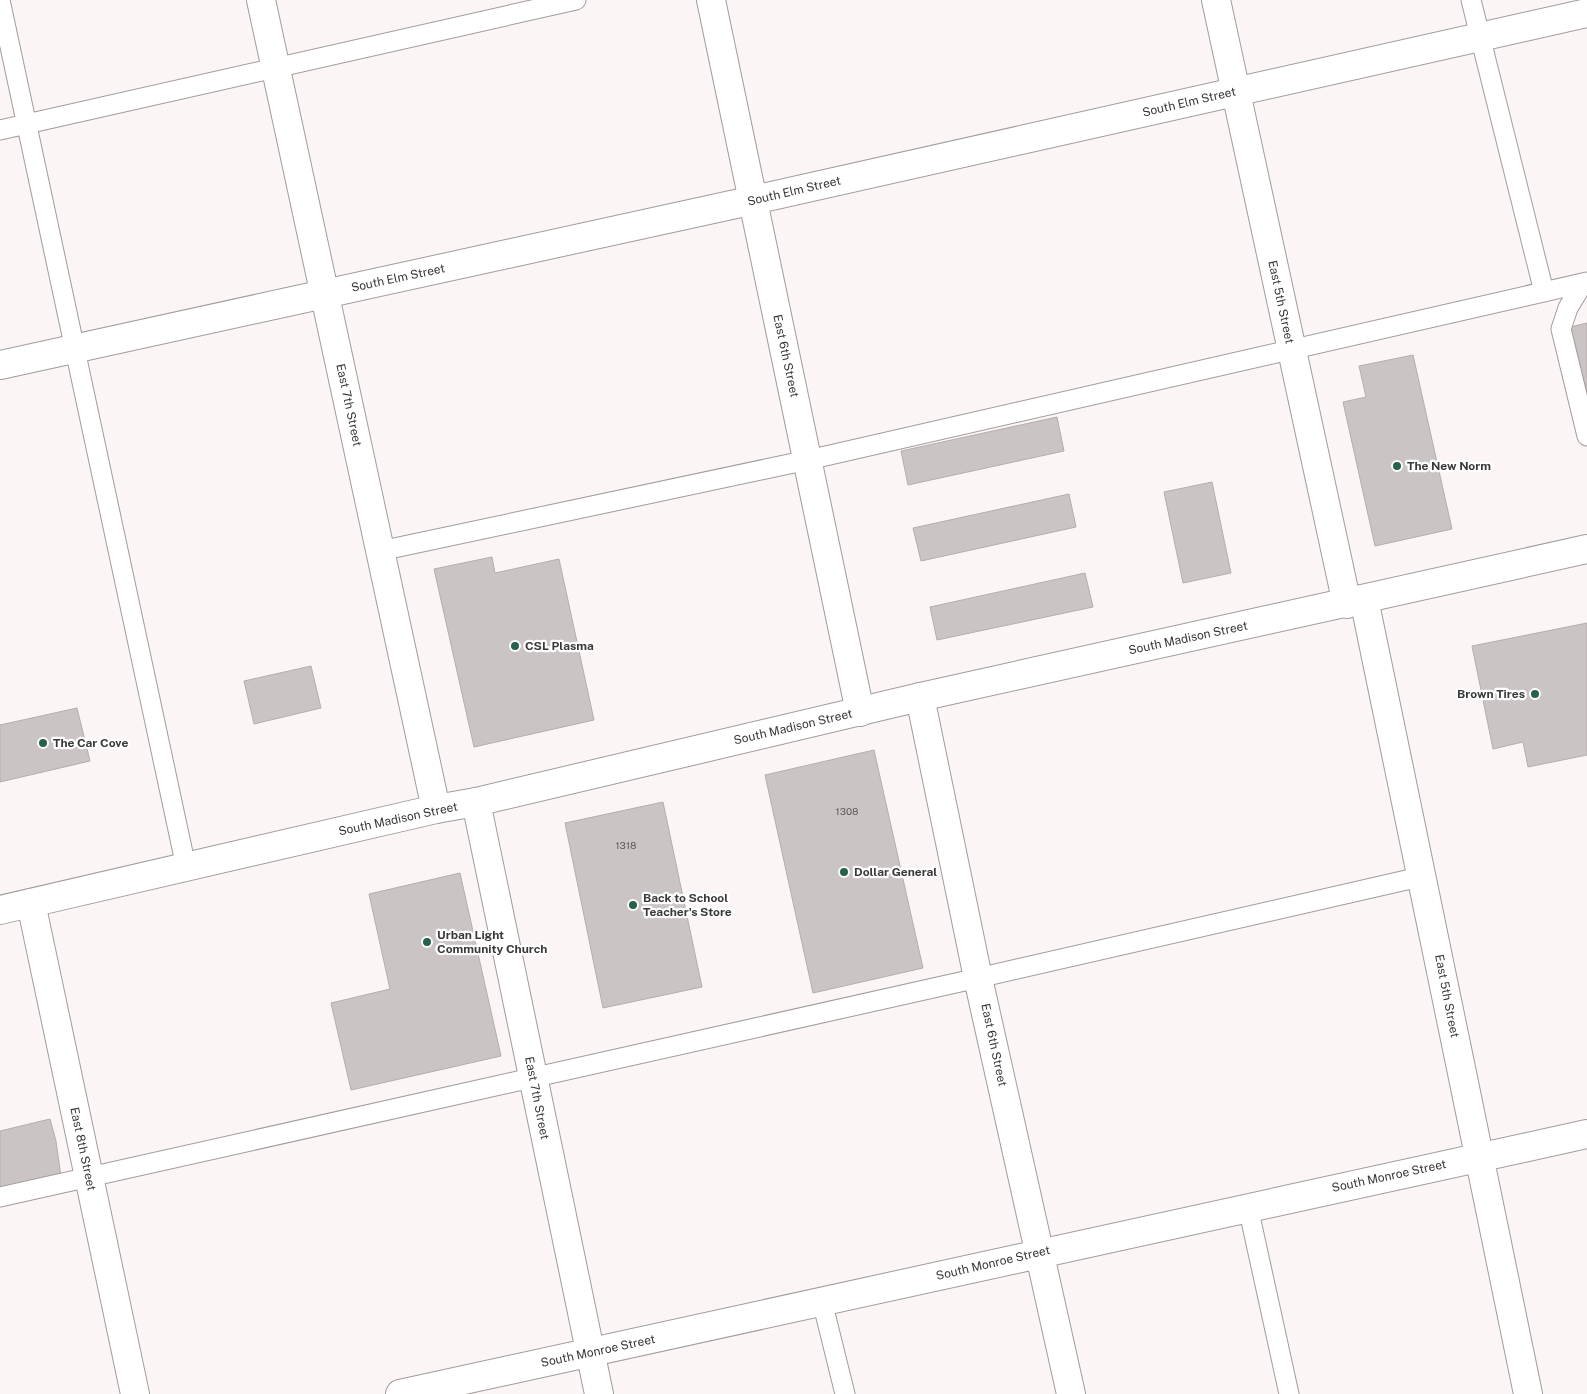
<svg xmlns="http://www.w3.org/2000/svg" width="1587" height="1394" viewBox="0 0 1587 1394" font-family="'Public Sans',sans-serif">
<rect width="100%" height="100%" fill="#fcf5f5"/>
<path fill="#cbc4c4" stroke="#b5adae" d="M1587 323V402L1566 328Z
M1413 355 1452 529 1375 546 1343 402 1366 397 1359 366Z
M1057 417 1064 451 908 485 901 451Z
M1212 482 1231 573 1183 583 1164 492Z
M1069 494 1076 527 921 561 913 528Z
M492 557 495 573 559 559 594 720 474 747 434 569Z
M1085 573 1093 607 937 640 930 607Z
M1587 623V755L1528 767 1523 742 1493 749 1472 646Z
M311 666 321 708 254 724 244 681Z
M77 708 90 761 0 782V725Z
M874 750 923 968 813 993 765 775Z
M663 802 702 987 603 1008 565 823Z
M460 873 501 1056 351 1090 331 1003 390 989 369 894Z
M50 1119 56 1141 62 1184 0 1197V1131Z"/>
<g fill="none" stroke-linecap="round" stroke-linejoin="round">
<g stroke="#a29b9b" stroke-width="21">
<path id="service" d="M0 0 186 867
M1471 0 1544 292
M0 130 576 0
M1583 283 1568 308 1561 329 1587 436
M380 551 808 460 1587 282
M0 1197 978 978 1424 876
M1248 1207 1289 1394
M822 1301 845 1394"/>
</g>
<g stroke="#a29b9b" stroke-width="30">
<path id="minor" d="M261 0 436 809
M711 0 860 712
M1216 0 1347 604
M0 365 754 200 1587 13
M1364 599C1420 864 1473 1129 1528 1394
M920 697 978 978 1071 1394
M476 802 599 1394
M31 903 135 1394
M400 1394 1587 1134"/>
</g>
<g stroke="#a29b9b" stroke-width="30">
<path id="secondary" d="M0 910 436 809 476 802 920 697 1587 549"/>
</g>
<use href="#service" stroke="#fff" stroke-width="19"/>
<use href="#minor" stroke="#fff" stroke-width="28"/>
<use href="#secondary" stroke="#fff" stroke-width="28"/>
</g>
<g fill="#27624d" stroke="#fff" stroke-width="2">
<circle cx="1397" cy="466" r="5"/>
<circle cx="515" cy="646" r="5"/>
<circle cx="1535" cy="694" r="5"/>
<circle cx="43" cy="743" r="5"/>
<circle cx="844" cy="872" r="5"/>
<circle cx="633" cy="905" r="5"/>
<circle cx="427" cy="942" r="5"/>
</g>
<g text-anchor="middle" dominant-baseline="central" stroke-width="4.5" stroke-linejoin="round" paint-order="stroke">
<g font-size="10" fill="#5f5b5c">
<text x="847" y="811">1308</text>
<text x="626" y="845">1318</text>
</g>
<g font-size="12" fill="#3b3839" stroke="#fff">
<text transform="translate(1189 102) rotate(-13)">South Elm Street</text>
<text transform="translate(794 191) rotate(-13)">South Elm Street</text>
<text transform="translate(398 278) rotate(-12)">South Elm Street</text>
<text transform="translate(1281 302) rotate(78)">East 5th Street</text>
<text transform="translate(786 356) rotate(78)">East 6th Street</text>
<text transform="translate(349 405) rotate(78)">East 7th Street</text>
<text transform="translate(1188 638) rotate(-12)">South Madison Street</text>
<text transform="translate(793 727) rotate(-13)">South Madison Street</text>
<text transform="translate(398 819) rotate(-12)">South Madison Street</text>
<text transform="translate(1447 996) rotate(79)">East 5th Street</text>
<text transform="translate(994 1045) rotate(78)">East 6th Street</text>
<text transform="translate(537 1098) rotate(79)">East 7th Street</text>
<text transform="translate(83 1149) rotate(78)">East 8th Street</text>
<text transform="translate(1389 1176) rotate(-12)">South Monroe Street</text>
<text transform="translate(993 1263) rotate(-13)">South Monroe Street</text>
<text transform="translate(598 1351) rotate(-12)">South Monroe Street</text>
</g>
<g font-size="12" font-weight="bold" fill="#3b3839" stroke="#fff" text-anchor="start">
<text x="1407" y="466">The New Norm</text>
<text x="525" y="646">CSL Plasma</text>
<text x="1525" y="694" text-anchor="end">Brown Tires</text>
<text x="53" y="743">The Car Cove</text>
<text x="854" y="872">Dollar General</text>
<text x="643" y="898">Back to School<tspan x="643" dy="14">Teacher's Store</tspan></text>
<text x="437" y="935">Urban Light<tspan x="437" dy="14">Community Church</tspan></text>
</g>
</g>
</svg>
